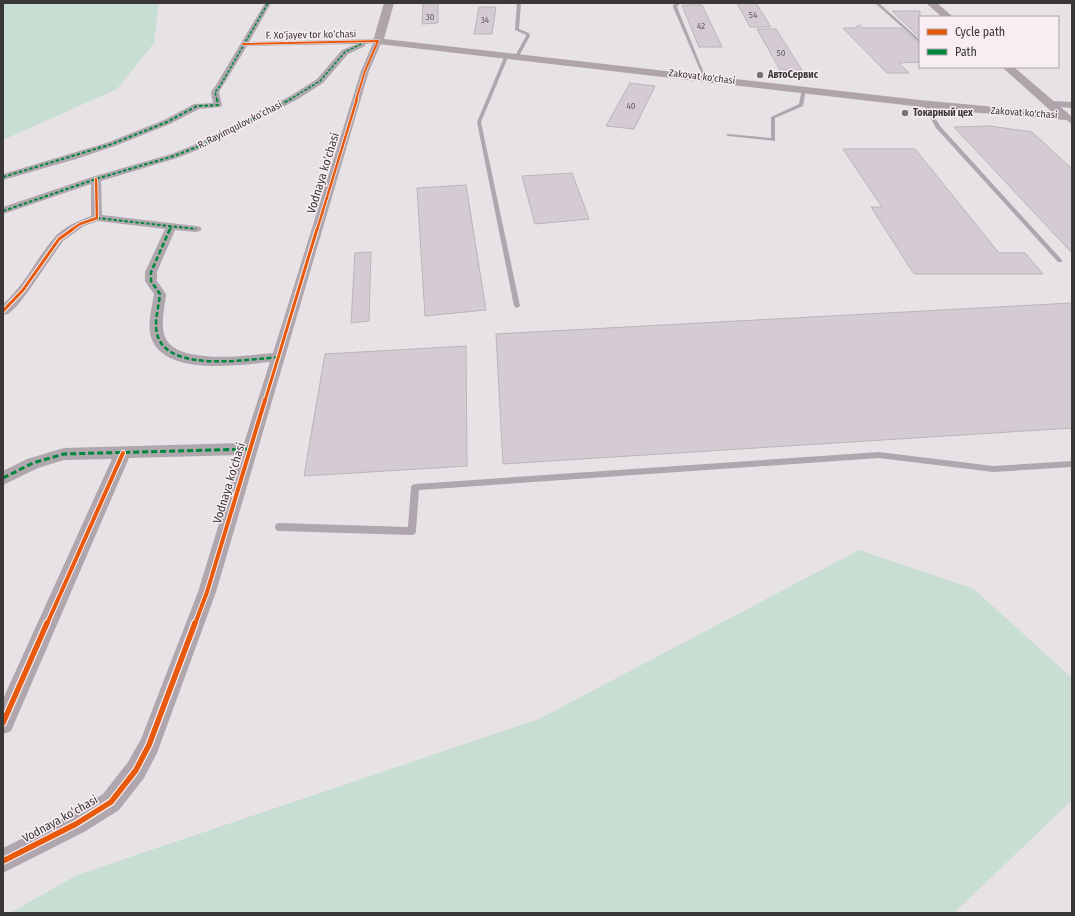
<svg xmlns="http://www.w3.org/2000/svg" width="1075" height="916" viewBox="0 0 1075 916" font-family="'Fira Sans Condensed',sans-serif">
<rect width="100%" height="100%" fill="#e7e2e5"/>
<path fill="#c9ded3" d="M3 3H159L154 43 117 89 3 140Z
M859 550 974 589 1072 678V800L954 913H10L77 875 539 719Z"/>
<path fill="#d5cbd2" stroke="#b9b5b8" d="M423 3H438V23L422 24Z
M737 3H756L771 27H750Z
M682 5H702L722 47H699Z
M479 7H496L492 34H474Z
M892 11H920V38L910 28Z
M859 25 863 28H901L920 44V62L899 63 909 73H887L843 28H855Z
M757 29H776L802 70H780Z
M630 83 655 86 634 129 606 126Z
M990 126 1032 132 1072 169V253L954 127Z
M843 149H915L999 253H1025L1043 274H914L871 207H882Z
M572 173 589 219 535 224 522 176Z
M466 185 486 310 425 316 417 188Z
M371 252 369 321 351 323 355 253Z
M1072 303V428L503 464 496 334Z
M466 346 467 466 304 476 325 354Z"/>
<g fill="none" stroke-linecap="round" stroke-linejoin="round">
<path fill="#b0a6ad" fill-rule="evenodd" d="M517 3H521L519 29 529 33 530 36 519 56 517 57 515 56 526 36V35L515 30Z
M676 3H680L677 7 706 78 703 77 673 7V5Z
M875 3H879L920 40V43Z
M507 54 509 55 481 122 520 306 517 308 514 306 477 122 505 55Z
M804 88 806 89 803 106 775 118V141L728 136 726 135 728 134 771 138V117L799 104 802 89Z
M922 102H926L940 126 1062 260V262H1058L936 128Z
M879 452 993 466 1072 461V467L993 472 879 458 419 490 416 531 415 534 412 535 279 531 276 530 275 527 276 524 279 523 408 527 411 487 412 485 415 484Z"/>
<path fill="#b0a6ad" fill-rule="evenodd" d="M265 3H271L249 42 378 39 382 41 369 71 216 592 157 753 144 778 119 810 84 832 3 873V848L68 816 103 794 128 762 141 739 198 592 240 455 129 458 11 731 3 734V699L112 459 64 460 38 468 3 485V471L27 459 64 448 244 443 270 362C238 365 164 377 151 337 147 324 152 307 154 294L145 281V272L165 229 98 221 84 226 63 241 27 293 17 306 8 314 3 315V304C24 286 36 259 54 238 63 227 78 221 91 216V184L3 214V207L92 177 171 154 199 143 292 95 317 79 342 50 357 44 247 46 219 92 222 105 221 107 199 109 170 124 115 146 76 159 3 180V174L109 142 164 120 194 104 213 103 211 92 216 85ZM373 43 361 71 273 353C248 355 177 366 165 337 160 324 165 307 166 294L157 281V272L175 230 196 232 200 231 202 229 200 227 196 226 102 215 101 181 177 158 205 147 298 99 323 83 348 54 365 46V44Z
M1065 113 1072 117V124L1061 116Z"/>
<path fill="#b0a6ad" fill-rule="evenodd" d="M1052 101 1072 102V108L1048 106 1046 104 1048 102Z"/>
<path fill="#b0a4ab" fill-rule="evenodd" d="M384 3H394L384 39 920 100 1052 112 1002 67H1014L1071 116 1069 119 1065 120 956 111 378 44 373 41Z
M926 3H937L953 17H942Z"/>
<path stroke="#00873e" stroke-width="1.5" stroke-dasharray="3 1.5" stroke-linecap="butt" d="M217 100 215 92 220 86 268 3
M289 100 320 81 345 52 361 44"/>
<path stroke="#00873e" stroke-width="2" stroke-dasharray="3.5 2" stroke-linecap="butt" d="M3 177 112 144 167 122 197 106 218 105 217 99
M3 211 96 179 174 156 202 145 291 99
M97 218 196 229
M170 230 171 227"/>
<path stroke="#00873e" stroke-width="2.5" stroke-dasharray="5 2.5" stroke-linecap="butt" d="M170 229 151 272V281L160 294C159 307 153 324 158 337 171 373 250 359 279 357"/>
<path stroke="#00873e" stroke-width="3" stroke-dasharray="6 3" stroke-linecap="butt" d="M3 478 33 463 64 454 250 449"/>
<g stroke="#f7edf3" stroke-width="3">
<path id="cycleway-far4" d="M243 44 378 41 365 71 356 100"/>
</g>
<g stroke="#f7edf3" stroke-width="4">
<path id="cycleway-far3" d="M71 230 80 224 97 218 96 179
M317 230 357 99"/>
</g>
<g stroke="#f7edf3" stroke-width="5">
<path id="cycleway-far2" d="M3 311 23 290 59 239 73 229
M265 401 317 229"/>
</g>
<g stroke="#f7edf3" stroke-width="6">
<path id="cycleway-far1" d="M47 624 123 453
M195 624 207 592 265 400"/>
</g>
<g stroke="#f7edf3" stroke-width="8">
<path id="cycleway" d="M3 723 47 623
M3 861 76 824 111 802 136 770 149 745 195 623"/>
</g>
<use href="#cycleway-far4" stroke="#e8590c" stroke-width="2"/>
<use href="#cycleway-far3" stroke="#e8590c" stroke-width="2.5"/>
<use href="#cycleway-far2" stroke="#e8590c" stroke-width="3"/>
<use href="#cycleway-far1" stroke="#e8590c" stroke-width="4"/>
<use href="#cycleway" stroke="#e8590c" stroke-width="5.5"/>
</g>
<g fill="#777375" stroke="#f7edf3" stroke-width="1.5">
<circle cx="760" cy="75" r="4"/>
<circle cx="905" cy="113" r="4"/>
</g>
<g text-anchor="middle" dominant-baseline="central" stroke-width="3" stroke-linejoin="round" paint-order="stroke">
<g font-size="9" fill="#625d60">
<text x="753" y="15">54</text>
<text x="430" y="17">30</text>
<text x="485" y="20">34</text>
<text x="701" y="26">42</text>
<text x="781" y="53">50</text>
<text x="631" y="106">40</text>
</g>
<g font-size="10" fill="#3a3739" stroke="#f7edf3">
<text transform="translate(311 35) rotate(-1)">F. Xo‘jayev tor ko‘chasi</text>
<text transform="translate(702 77) rotate(7)">Zakovat ko'chasi</text>
<text transform="translate(1024 113) rotate(4)">Zakovat ko'chasi</text>
<text transform="translate(240 125) rotate(-27)">R. Rayimqulov ko‘chasi</text>
</g>
<g font-size="10" font-weight="bold" fill="#3a3739" stroke="#f7edf3" text-anchor="start">
<text x="768" y="75">АвтоСервис</text>
<text x="913" y="113">Токарный цех</text>
</g>
<g font-size="12" fill="#3a3739" stroke="#f7edf3">
<text transform="translate(323 173) rotate(-73)">Vodnaya ko‘chasi</text>
<text transform="translate(229 483) rotate(-73)">Vodnaya ko‘chasi</text>
<text transform="translate(60 819) rotate(-29)">Vodnaya ko‘chasi</text>
</g>
</g>
<rect width="1075" height="916" fill="none" stroke="#3a3739" stroke-width="8"/>
<rect x="919" y="16" width="140" height="52" fill="#f7edf3" stroke="#aba4a9"/>
<rect x="927" y="29" width="20" height="6" fill="#e8590c" stroke="#aba4a9"/>
<text x="955" y="36" font-size="12" fill="#3a3739">Cycle path</text>
<rect x="927" y="49" width="20" height="6" fill="#00873e" stroke="#aba4a9"/>
<text x="955" y="56" font-size="12" fill="#3a3739">Path</text>
</svg>
